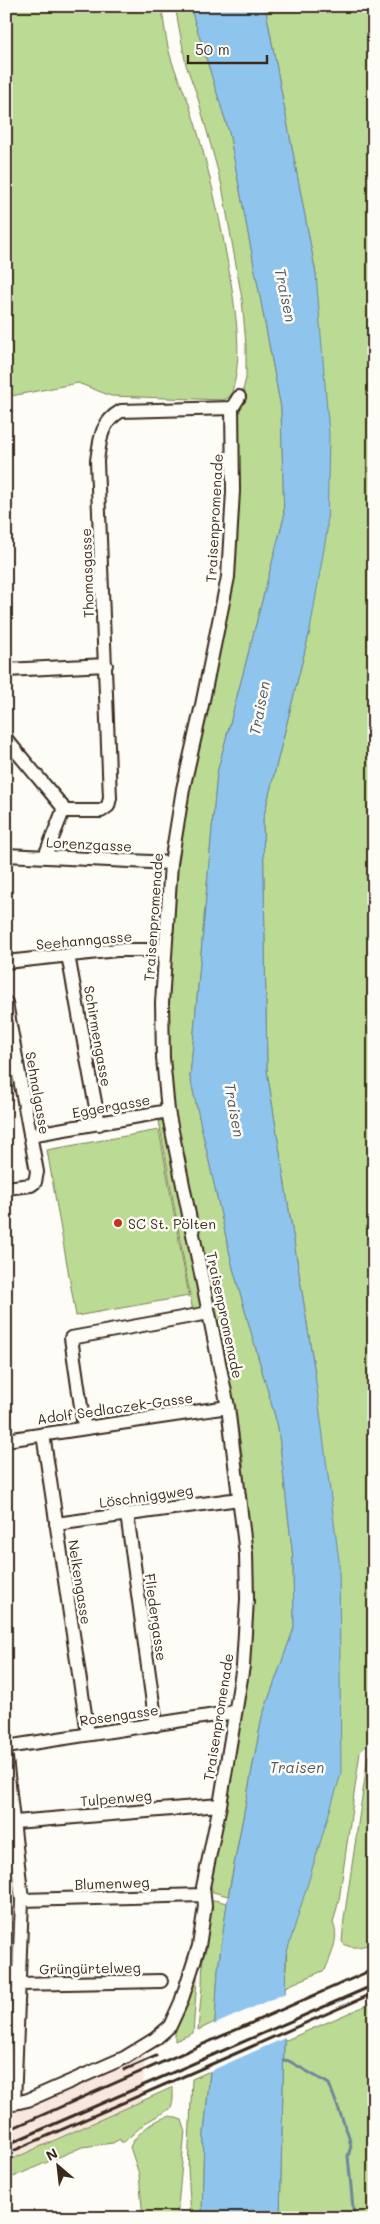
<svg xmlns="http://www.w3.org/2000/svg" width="380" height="2224" viewBox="0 0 380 2224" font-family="Mali,sans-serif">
<rect width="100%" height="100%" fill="#fdfcf7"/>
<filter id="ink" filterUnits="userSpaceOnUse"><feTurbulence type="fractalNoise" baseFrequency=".02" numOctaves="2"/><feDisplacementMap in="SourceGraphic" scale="10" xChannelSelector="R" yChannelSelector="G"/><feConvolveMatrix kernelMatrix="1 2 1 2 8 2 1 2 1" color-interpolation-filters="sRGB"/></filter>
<g filter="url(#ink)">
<path fill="#f8e7de" d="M141 2054H145L142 2101 6 2162V2114Z"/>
<path fill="#bbda93" stroke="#7b8258" d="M6 6H161C164 20 165 34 168 47 172 66 181 83 188 101 208 162 222 225 232 289 237 324 243 364 230 397L223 400 111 396 78 383 6 397Z
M175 6H190L229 132 281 408 284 517 217 773 190 1077 233 1268 278 1427 293 1558 294 1628 262 1717 228 1896 213 1892 210 1884 246 1690 253 1616 243 1461 236 1414 171 1102 168 1002 177 865 187 797 238 506V410L246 378V345L242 299 222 186 197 95 186 65Z
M265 6H374V1125L370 1161 374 1186V1737L360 1752 339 1900 333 1923C340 1937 331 1956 325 1970L285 1987 315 1374 267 1071 263 819 310 630 316 274Z
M167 1120 206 1310 193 1312 159 1121Z
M159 1130 189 1296 76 1316 47 1150Z
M374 1748V1943C364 1946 350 1951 342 1942L344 1919 368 1757Z
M214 1900 227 1903 218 1970 215 2022 198 2030 202 1987 203 1946 210 1902Z
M198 1965 193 2033 175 2041V2029Z
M374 2002V2218H280L284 2041Z
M210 2071 204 2134 202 2218H191L188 2168 192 2079Z
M173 2087V2100L171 2108 145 2123 124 2142H121L120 2139 113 2143 82 2147 6 2180V2162Z
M170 2116 182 2120 185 2130 177 2218H143L139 2174 130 2147C136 2133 155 2119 170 2116Z"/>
<path fill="#8fc5ed" stroke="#6d879a" d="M190 6H265L316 274 329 434 327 531 310 630 263 819 267 1071 315 1374 339 1561 341 1774 286 1955 280 2218H202L204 2134 215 2022 218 1970 227 1903 262 1717 294 1628 293 1558 278 1427 233 1268 190 1077 217 773 284 517 281 408 229 132Z"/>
<path fill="#fdfcf7" d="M288 1992 287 2037 208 2072 213 2025Z"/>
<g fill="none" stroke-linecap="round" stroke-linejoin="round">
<path stroke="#6d879a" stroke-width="3" d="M284 2060 289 2061 329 2084 348 2134 351 2146 348 2156 354 2218"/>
<g stroke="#3b2a1e" stroke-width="16">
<path id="street" d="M6 670 106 665
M6 739 62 806 63 811 45 856
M63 811H101L108 806 110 798 97 461C100 439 101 422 121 411L232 408
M6 855 171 863
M68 955 99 1124
M6 962 117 950H164
M6 1003 37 1172 35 1182 31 1185 6 1188
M30 1135 168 1111
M84 1427 71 1338 209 1313
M43 1434 88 1734
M6 1440 228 1407
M127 1514 156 1725
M56 1524 239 1499
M6 1747 235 1712
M6 1758 22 1900 14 2104
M15 1822 220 1805
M22 1900 203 1895
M19 1984 161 1981
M6 2105 28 2100 124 2058 155 2039 170 2026 181 2002 199 1946 205 1906 203 1887 220 1805 243 1666 247 1599 246 1554 228 1407 168 1111 163 1058 162 1003 171 863 183 789 202 705 228 577 233 491 232 408 239 397"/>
</g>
<use href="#street" stroke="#fdfcf7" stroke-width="12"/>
<path stroke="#3b2a1e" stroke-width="3" d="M124 2070 156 2056
M6 2131 374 1969
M6 2145 374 1985
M6 2154 374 1993"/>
</g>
</g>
<circle fill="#c8321e" stroke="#fdfcf7" stroke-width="2" cx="118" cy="1223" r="5"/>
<g text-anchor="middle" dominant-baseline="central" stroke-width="5" stroke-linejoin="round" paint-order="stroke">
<g font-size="14" fill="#3b2a1e" stroke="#fdfcf7">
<text transform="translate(214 518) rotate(-87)">Traisenpromenade</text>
<text transform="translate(87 573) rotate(-92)">Thomasgasse</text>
<text transform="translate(89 844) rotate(3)">Lorenzgasse</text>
<text transform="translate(153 917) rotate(-86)">Traisenpromenade</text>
<text transform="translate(84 940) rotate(-5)">Seehanngasse</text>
<text transform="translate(98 1036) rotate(80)">Schirmengasse</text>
<text transform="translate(38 1093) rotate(80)">Sehnalgasse</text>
<text transform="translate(111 1106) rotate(-10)">Eggergasse</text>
<text transform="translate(225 1315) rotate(78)">Traisenpromenade</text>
<text transform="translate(115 1408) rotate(-8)">Adolf Sedlaczek-Gasse</text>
<text transform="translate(146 1496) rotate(-8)">Löschniggweg</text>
<text transform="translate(80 1582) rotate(81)">Nelkengasse</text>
<text transform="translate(156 1617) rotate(82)">Fliedergasse</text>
<text transform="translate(119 1715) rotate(-8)">Rosengasse</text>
<text transform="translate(218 1717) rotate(-81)">Traisenpromenade</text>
<text transform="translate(116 1798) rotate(-5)">Tulpenweg</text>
<text transform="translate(112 1883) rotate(-2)">Blumenweg</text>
<text transform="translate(90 1968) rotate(-1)">Grüngürtelweg</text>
</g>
<g font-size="14" fill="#3b2a1e" stroke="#fdfcf7" text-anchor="start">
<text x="128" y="1223">SC St. Pölten</text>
</g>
<g font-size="15" font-style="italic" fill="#54585c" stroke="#fdfcf7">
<text transform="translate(286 295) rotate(78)">Traisen</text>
<text transform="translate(259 708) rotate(-79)">Traisen</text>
<text transform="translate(235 1110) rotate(80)">Traisen</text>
<text x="297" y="1767">Traisen</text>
</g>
</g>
<rect width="380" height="2224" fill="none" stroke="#fdfcf7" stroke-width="25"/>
<rect x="12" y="12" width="355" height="2199" fill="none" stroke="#3b2a1e" stroke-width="2" filter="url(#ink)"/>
<g transform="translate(58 2166) rotate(332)" stroke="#fdfcf7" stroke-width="4" paint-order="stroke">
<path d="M0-4L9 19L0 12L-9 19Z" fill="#3b2a1e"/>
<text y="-8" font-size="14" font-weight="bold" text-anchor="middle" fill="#3b2a1e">N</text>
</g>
<path d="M188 55v8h79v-8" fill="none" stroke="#3b2a1e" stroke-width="2.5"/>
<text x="195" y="55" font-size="15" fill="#3b2a1e" stroke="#fdfcf7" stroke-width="4" paint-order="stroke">50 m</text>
</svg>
